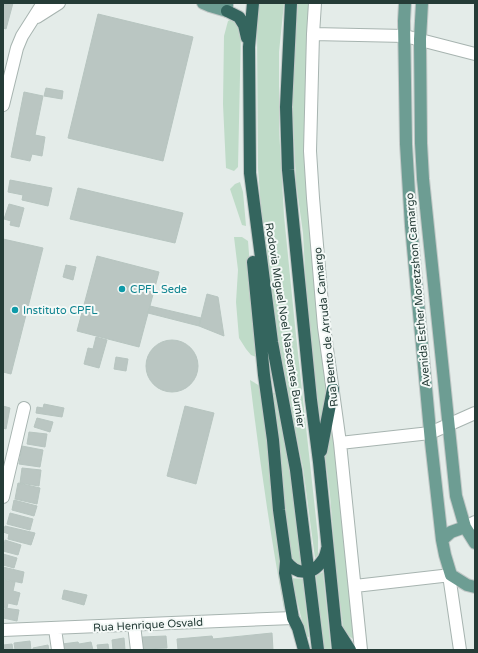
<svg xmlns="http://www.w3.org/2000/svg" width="478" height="653" viewBox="0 0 478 653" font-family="'Varela Round',sans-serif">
<rect width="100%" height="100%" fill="#e4ece9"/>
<path fill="#bfdbc8" d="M259 3H284L279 52V129L284 216 295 326 318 537V555L315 558 303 468 291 410 275 328 264 251 258 168 257 23Z
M298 3H310L305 94 328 387 321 425 308 326 303 233 296 183 292 97Z
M232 19 237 21 241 30 238 167 234 171 226 168 223 104 224 36 228 21Z
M240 182 243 192 246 226 242 225 230 189 235 184Z
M234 237H242L248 241 255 330 259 358 251 355 246 349 239 338 236 302 238 270Z
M250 380 260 386 288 604 284 609C270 533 259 457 250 380Z
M271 393H276L290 463 302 564 299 566 293 563 289 556Z
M331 416 335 440 356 638 353 639 348 635 343 627 336 569 330 495 325 456 326 436Z
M323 572 331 650H323L316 576Z
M291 578 303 579 309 637 306 636Z"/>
<path fill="#bac6c2" stroke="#b7c5c0" d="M3 3H13L6 29 3 28Z
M98 14 193 37 163 161 68 138Z
M46 88 63 91 62 99 44 96Z
M24 92 43 96 35 135 45 137 42 156 32 154 30 161 11 157Z
M10 180 52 188 48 206 22 200 23 195 8 192Z
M78 188 183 213 175 243 70 219Z
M9 204 24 208 19 227 10 225 11 221 4 219Z
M3 239 43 248 11 374 3 372Z
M97 256 159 272 139 347 77 331Z
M66 265 76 267 73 280 63 277Z
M207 294 218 297 224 336 199 326Z
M150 306 201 318 199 326 148 313Z
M96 337 107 340 99 368 84 364 88 348 93 349Z
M146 366a26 26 0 1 1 52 0a26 26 0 1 1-52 0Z
M116 357 128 359 126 371 114 369Z
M44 404 64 408 62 417 36 413 37 407 43 408Z
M3 406 10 408 6 429 3 428Z
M185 406 214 413 196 484 167 476Z
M37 418 53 422 50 432 34 427Z
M29 432 47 434 45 447 27 444Z
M22 446 43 450 40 467 19 464Z
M22 468 41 470 39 486 20 483Z
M18 483 40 488 37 504 15 499Z
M14 500 37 506 34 516 12 510Z
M10 513 33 519 30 530 7 524Z
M5 526 35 533 31 545 8 539 9 534 3 532Z
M5 540 21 545 18 555 3 551Z
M3 554 17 558 14 568 3 565Z
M3 567 24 572 22 583 3 579Z
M3 580 15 582 13 591 20 593 17 605 8 603 7 608 3 607Z
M64 590 87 595 84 605 62 599Z
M5 608 19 610 17 621 3 618V609H5Z
M272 633 273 650H178L177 639 212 636 213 639Z
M166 636 167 648 143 649 142 637Z
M124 638 125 650H113L112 640Z
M30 641 31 650H15L14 643Z
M78 642 79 644 91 642 93 650H63L62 644Z
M12 644 13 650H3V645Z
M108 644 109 650H98L97 645Z
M48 645 49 650H33V648Z"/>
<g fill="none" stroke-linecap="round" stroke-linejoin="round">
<g stroke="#a7b4b0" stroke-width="14">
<path id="minor" d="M315 3 313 34 310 151 313 198 324 327 340 443 361 650
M37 17 59 3
M313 34 405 36 475 54
M3 105 17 48 22 36 43 3
M340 443 430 433 475 413
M3 497 24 408
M465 527 475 522
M355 586 451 575 450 582 460 650
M134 625 137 650
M55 629 58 650
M3 630 293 618"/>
</g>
<g stroke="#c2c8c7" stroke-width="14">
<path id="major" d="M203 3 210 6 227 11V3
M405 3 404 21 406 144 411 226 431 442 442 540 445 555 451 575 467 585 475 587
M422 3 420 39 421 143 423 179 456 496 465 527 475 543
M442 540 451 532 465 527"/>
</g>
<g stroke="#c2c8c7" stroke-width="14">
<path id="highway" d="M253 3 249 47 250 173 272 342 296 470 318 650
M291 3 286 107 288 170 311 400 319 462 338 650
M227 11 239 17 244 25 247 38
M253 262 264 375 273 440 279 510 286 561 285 573 293 618 298 628 304 650
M321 451 333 389
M286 561C296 575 312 576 322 561 325 558 326 553 327 549
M336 628 350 650"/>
</g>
<use href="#minor" stroke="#fff" stroke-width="12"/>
<use href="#major" stroke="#6d9d93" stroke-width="12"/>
<use href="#highway" stroke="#34655e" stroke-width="12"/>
</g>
<g fill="#0f9aa8" stroke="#f4f9f7" stroke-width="1.5">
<circle cx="122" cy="289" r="4"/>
<circle cx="15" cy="310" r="4"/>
</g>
<g text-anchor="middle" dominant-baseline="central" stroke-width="4" stroke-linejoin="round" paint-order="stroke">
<g font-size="11" fill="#0d838f" stroke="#f4f9f7" text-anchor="start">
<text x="130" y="289">CPFL Sede</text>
<text x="23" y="310">Instituto CPFL</text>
</g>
<g font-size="11" fill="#253c37" stroke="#f4f9f7">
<text transform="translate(418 290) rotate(-95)">Avenida Esther Moretzshon Camargo</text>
<text transform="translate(285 325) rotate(81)">Rodovia Miguel Noel Nascentes Burnier</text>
<text transform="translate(326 327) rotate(-96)">Rua Bento de Arruda Camargo</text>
<text transform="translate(148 625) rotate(-3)">Rua Henrique Osvald</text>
</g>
</g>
<rect width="478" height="653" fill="none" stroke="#253c37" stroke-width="8"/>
</svg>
